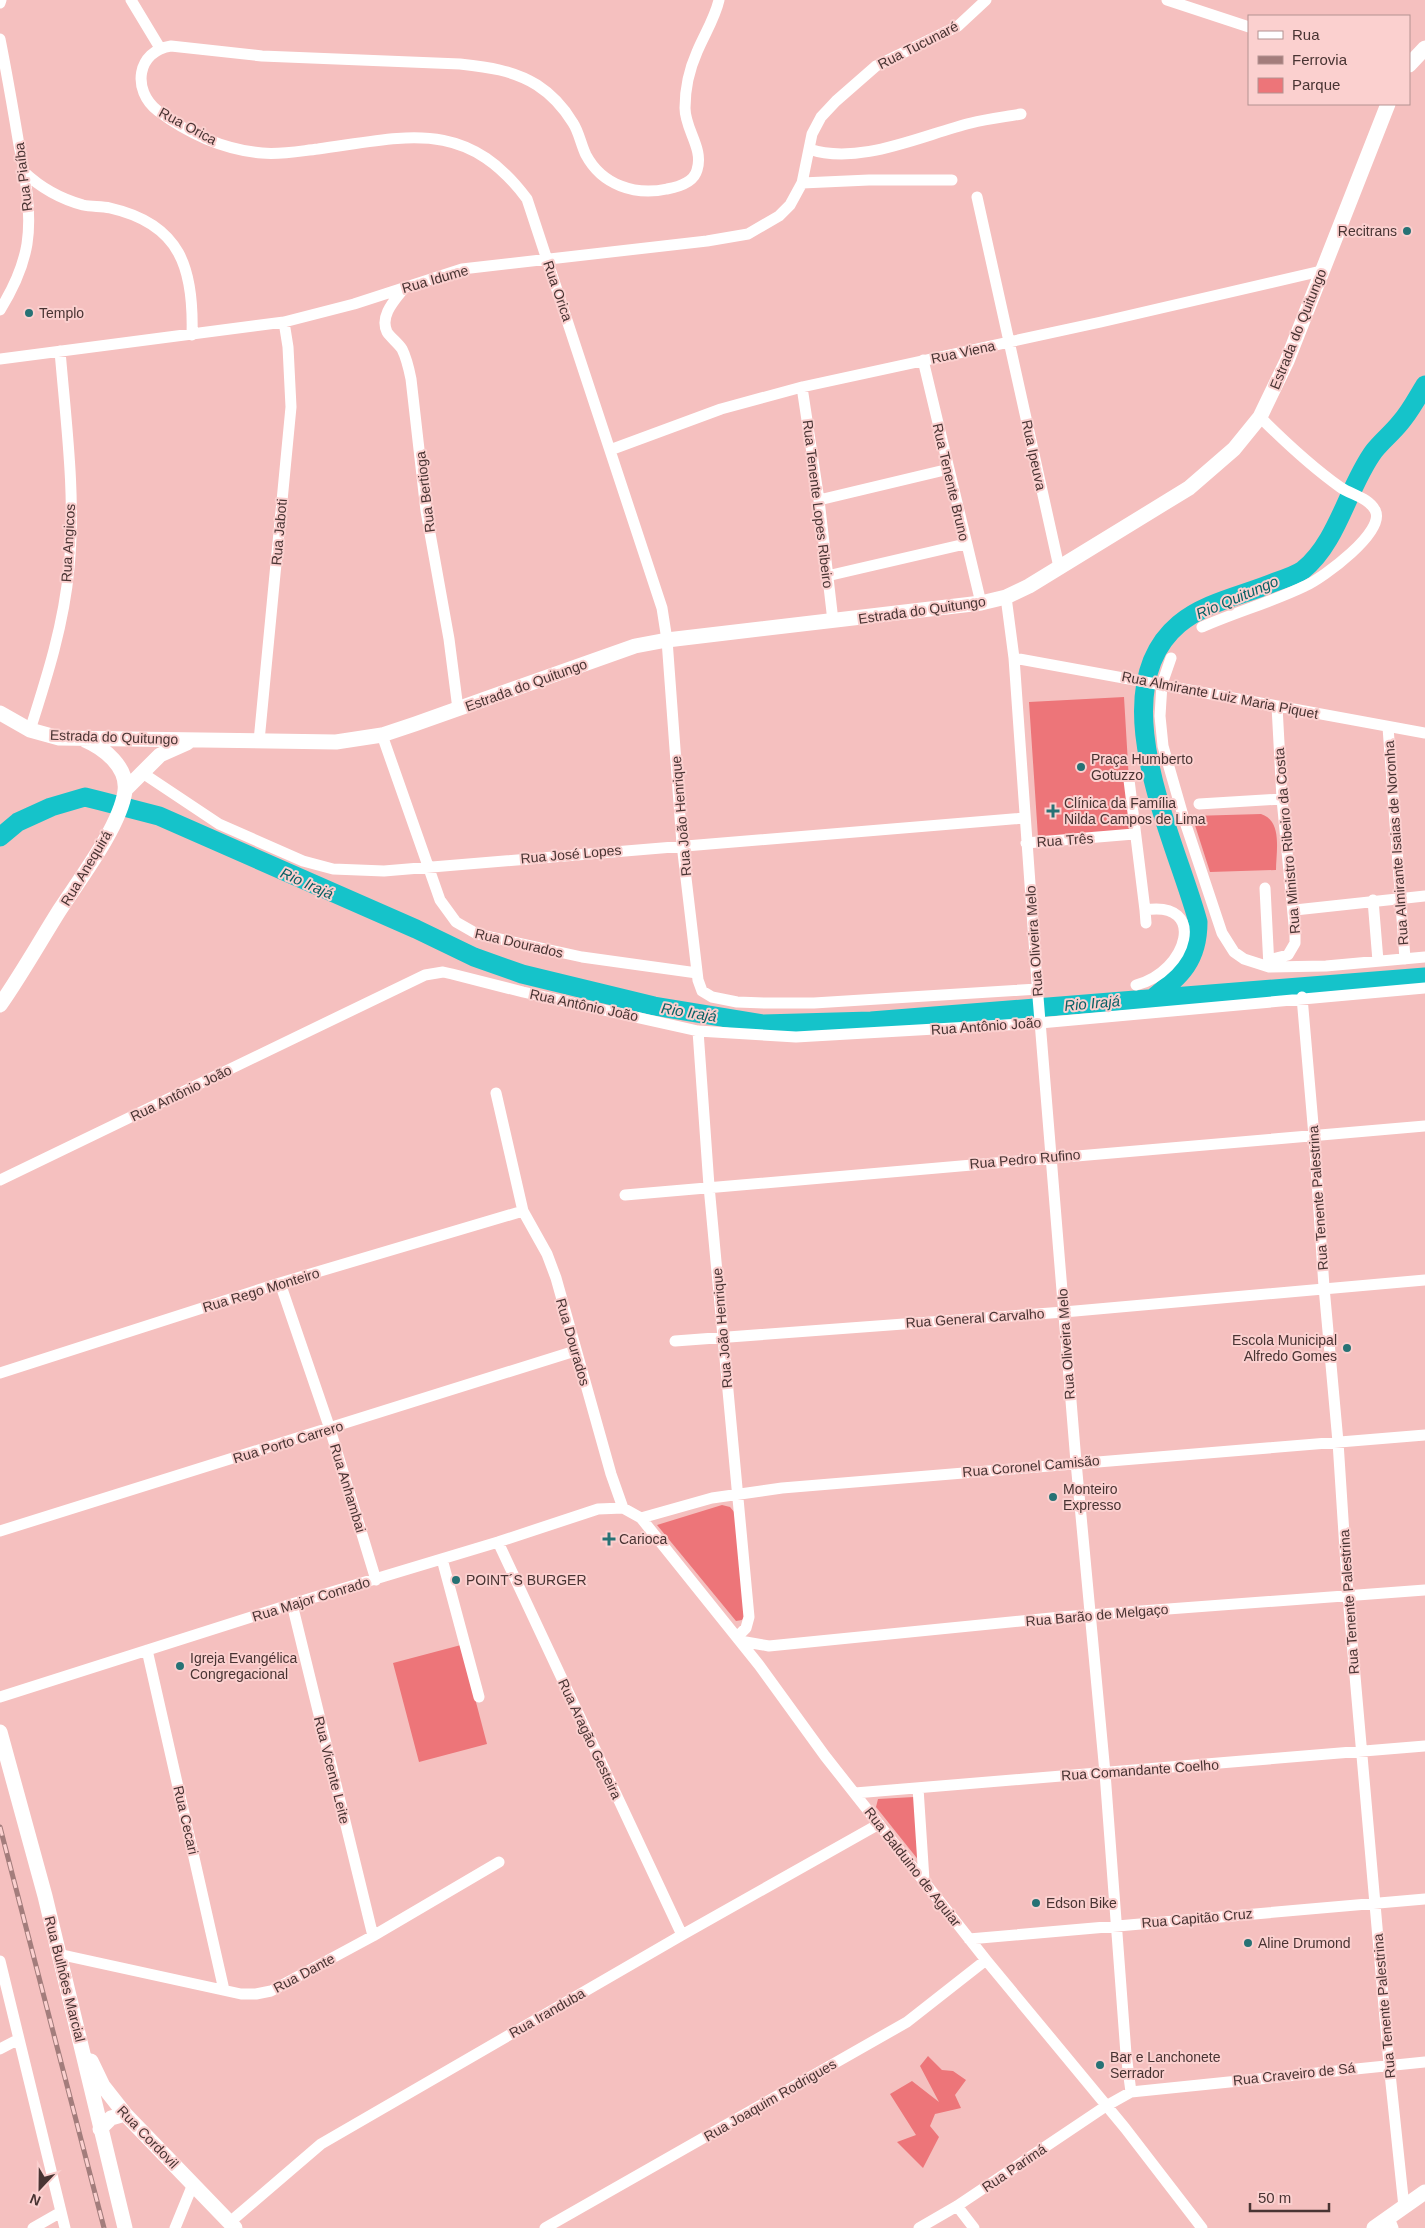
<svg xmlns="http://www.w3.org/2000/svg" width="1425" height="2228" viewBox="0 0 1425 2228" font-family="Arial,sans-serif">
<rect width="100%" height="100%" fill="#f5c0bf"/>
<path fill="#ed7579" d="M1124 697 1132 831 1038 837 1029 702Z
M1261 814C1283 821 1276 852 1276 870L1210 872 1192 816Z
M722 1505 730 1507 735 1513 747 1614 742 1620 736 1621 657 1525Z
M461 1645 487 1744 419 1762 393 1663Z
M914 1797 920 1862 876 1807 878 1799Z
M928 2056 942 2070 953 2071 966 2080 955 2095 961 2108 935 2114 930 2126 939 2137 923 2168 897 2142 916 2135 890 2094 912 2081 939 2102 920 2066Z"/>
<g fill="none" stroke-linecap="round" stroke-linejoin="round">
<path stroke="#15c3ca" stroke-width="19" d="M0 837 18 822 51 807 85 797 101 801 159 816 416 929 474 957 522 974 654 1006 763 1024 871 1021 1425 977
M1153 998C1181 975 1198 961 1198 922 1176 840 1099 691 1179 624 1205 602 1244 595 1275 582 1284 579 1296 575 1303 570 1338 542 1348 486 1374 451 1382 441 1392 433 1400 423 1410 412 1417 398 1425 385"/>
<path stroke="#fff" stroke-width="11" d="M131 0 160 48
M719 0C715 18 704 35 697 52 689 70 685 89 685 108 685 130 704 148 697 170 694 182 678 187 667 189 635 196 602 185 586 155 581 145 579 132 573 123 564 108 551 94 537 85 513 70 487 67 460 64L262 56 171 46C137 51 131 90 158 111 187 133 224 150 262 153 280 155 300 151 318 149 406 137 466 117 527 199L662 608 667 640 682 844 698 980 702 991 712 997 737 1002 765 1003H814L1038 989
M1167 0 1249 27
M0 3 1 0
M0 39C7 74 13 109 19 145 25 176 32 212 27 244 23 268 13 289 0 310
M809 149C859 166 922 135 971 123 987 119 1004 117 1021 114
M24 172C41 188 61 199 83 205 92 207 101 206 110 208 181 224 194 269 192 335
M802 183 869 180H952
M977 197 1059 567
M405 287C396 299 379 315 387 332 391 338 398 343 402 349 407 359 409 369 411 379L426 511 449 639 458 709
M0 359 284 322 354 304 462 269 707 241 748 234 779 216 790 205 802 183 812 134 821 117 836 101 876 66 958 26 986 0
M923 360 981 603
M802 387 819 500 833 621
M610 450 721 409 802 387 1101 322 1321 271
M819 500 949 469
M827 576 965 544
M1006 597 1014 658 1038 997 1076 1462 1105 1773 1126 2054 1131 2092
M1202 627C1236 612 1272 602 1305 586 1323 578 1387 531 1375 510 1368 497 1351 495 1340 487 1312 467 1285 442 1260 417
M1014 658 1425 733
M1171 658 1162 684 1160 716 1163 746 1184 819 1222 933 1234 952 1244 959 1269 967 1326 966 1425 957
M1388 727 1405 959
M30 730C47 677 64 624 69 568 76 496 66 423 60 351
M382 735 440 900 456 922 477 934 582 957 697 973
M259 741 291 407 288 347 284 322
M141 772 219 824 303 861 333 869 384 871 1024 818
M1129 780 1145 910
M1199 804 1282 799
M1026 843 1134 834
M1265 888 1269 967
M1373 900 1378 961
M1295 910 1425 896
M1269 960 1288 955 1295 943V935L1282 799 1277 706
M1136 985C1188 972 1208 900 1145 910L1146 923
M1302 997 1314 1136 1324 1287 1338 1442 1348 1596 1389 2064 1404 2207
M698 1031 709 1186 749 1617 746 1628 737 1637
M496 1093 523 1211 547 1254 556 1278 611 1474 623 1508
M0 1180 425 975 443 972 452 974 523 992 698 1031 796 1037 1040 1023 1425 988
M625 1195 1425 1126
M280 1283 330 1429 376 1580
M675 1341 1064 1312 1425 1280
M0 1373 280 1283 523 1211
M641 1518 712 1498 782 1488 1425 1435
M0 1531 575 1351
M498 1542 682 1935
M442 1559 479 1697
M292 1604 373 1936
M740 1641 769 1646 1061 1617 1425 1590
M147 1650 224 1990
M0 1697 292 1604 498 1542 598 1509 623 1508 641 1518 759 1665 825 1756 986 1960 1125 2128 1202 2228
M918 1788 924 1880
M855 1793 1425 1746
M969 1939 1425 1899
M58 1954 241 1994H256L271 1991 373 1936 499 1862
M0 1961 65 2228
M0 2049 19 2039
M957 2206 974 2228
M1389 2218 1393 2228
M230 2222 321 2144 682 1935 879 1824
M33 2228 61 2212
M175 2228 193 2184
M545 2228 907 2022 986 1960
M919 2228 957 2206 1106 2106 1131 2092 1425 2062"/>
<path stroke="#fff" stroke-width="15" d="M1409 65 1425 48
M0 713 30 730 59 738 336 742 382 735 415 724 635 646 667 640 981 603 1006 597 1029 586 1189 488 1234 449 1260 417 1287 361 1388 104
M125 790 160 755 187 743
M0 1005C21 975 39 943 59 911 79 880 120 827 125 791 128 767 104 748 85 740
M0 1732 45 1896 125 2228
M91 2061 103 2086 125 2114 235 2228
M100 2129 111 2118 125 2114
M1374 2228 1425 2192"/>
<g stroke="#a37d7c" stroke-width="5">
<path id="rail" d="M0 1827 104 2228"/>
</g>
<use href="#rail" stroke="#fbd0cf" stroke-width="3" stroke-dasharray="9" stroke-linecap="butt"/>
</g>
<g fill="#277275" stroke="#fbd0cf" stroke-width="2">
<circle cx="1407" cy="231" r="5"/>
<circle cx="29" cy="313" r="5"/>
<circle cx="1081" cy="767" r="5"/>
<path d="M1050.5 803.5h5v5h5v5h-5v5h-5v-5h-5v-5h5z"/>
<circle cx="1347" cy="1348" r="5"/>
<circle cx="1053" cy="1497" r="5"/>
<path d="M606.5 1531.5h5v5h5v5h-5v5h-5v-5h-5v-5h5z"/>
<circle cx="456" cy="1580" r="5"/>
<circle cx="180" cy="1666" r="5"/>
<circle cx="1036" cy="1903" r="5"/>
<circle cx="1248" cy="1943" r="5"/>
<circle cx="1100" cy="2065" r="5"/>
</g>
<g text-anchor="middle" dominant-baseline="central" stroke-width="4" stroke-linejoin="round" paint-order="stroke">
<g font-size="14" fill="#493433" stroke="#fbd0cf">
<text transform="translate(918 45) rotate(-27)">Rua Tucunaré</text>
<text transform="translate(188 126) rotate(28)">Rua Orica</text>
<text transform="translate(23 177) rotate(-97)">Rua Piaíba</text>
<text transform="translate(435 279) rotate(-16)">Rua Idume</text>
<text transform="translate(558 291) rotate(71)">Rua Orica</text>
<text transform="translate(1298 329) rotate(-68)">Estrada do Quitungo</text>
<text transform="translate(963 352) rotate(-12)">Rua Viena</text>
<text transform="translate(1034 455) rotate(78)">Rua Ipeuva</text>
<text transform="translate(951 482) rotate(77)">Rua Tenente Bruno</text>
<text transform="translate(425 492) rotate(-97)">Rua Bertioga</text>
<text transform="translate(818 504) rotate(83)">Rua Tenente Lopes Ribeiro</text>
<text transform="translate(279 532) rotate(-85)">Rua Jaboti</text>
<text transform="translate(68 543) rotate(-87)">Rua Angicos</text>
<text transform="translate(922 610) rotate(-8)">Estrada do Quitungo</text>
<text transform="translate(526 685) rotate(-20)">Estrada do Quitungo</text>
<text transform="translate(1220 695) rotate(11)">Rua Almirante Luiz Maria Piquet</text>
<text transform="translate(114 737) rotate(2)">Estrada do Quitungo</text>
<text transform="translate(681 816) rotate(-95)">Rua João Henrique</text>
<text transform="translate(1065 840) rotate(-4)">Rua Três</text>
<text transform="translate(1287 841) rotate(-95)">Rua Ministro Ribeiro da Costa</text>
<text transform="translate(1396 843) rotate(-94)">Rua Almirante Isaias de Noronha</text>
<text transform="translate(571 854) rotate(-5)">Rua José Lopes</text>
<text transform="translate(86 868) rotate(-59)">Rua Anequirá</text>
<text transform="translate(1034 941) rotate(-94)">Rua Oliveira Melo</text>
<text transform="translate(519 943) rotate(13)">Rua Dourados</text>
<text transform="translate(584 1005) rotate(12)">Rua Antônio João</text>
<text transform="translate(986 1026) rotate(-4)">Rua Antônio João</text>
<text transform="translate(181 1093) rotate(-26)">Rua Antônio João</text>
<text transform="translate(1025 1159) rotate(-5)">Rua Pedro Rufino</text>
<text transform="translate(1318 1198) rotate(-94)">Rua Tenente Palestrina</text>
<text transform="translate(261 1290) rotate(-17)">Rua Rego Monteiro</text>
<text transform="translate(975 1318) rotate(-4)">Rua General Carvalho</text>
<text transform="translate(722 1328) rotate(-95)">Rua João Henrique</text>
<text transform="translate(573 1342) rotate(74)">Rua Dourados</text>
<text transform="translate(1066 1344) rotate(-94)">Rua Oliveira Melo</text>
<text transform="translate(288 1442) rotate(-17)">Rua Porto Carrero</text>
<text transform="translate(1031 1466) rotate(-5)">Rua Coronel Camisão</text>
<text transform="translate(348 1488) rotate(73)">Rua Anhambai</text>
<text transform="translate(311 1599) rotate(-17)">Rua Major Conrado</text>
<text transform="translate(1349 1602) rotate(-94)">Rua Tenente Palestrina</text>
<text transform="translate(1097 1615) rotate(-5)">Rua Barão de Melgaço</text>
<text transform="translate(590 1739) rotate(65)">Rua Aragão Gesteira</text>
<text transform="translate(332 1770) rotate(76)">Rua Vicente Leite</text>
<text transform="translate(1140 1770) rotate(-4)">Rua Comandante Coelho</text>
<text transform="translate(186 1820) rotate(77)">Rua Cecari</text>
<text transform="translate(913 1867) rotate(52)">Rua Balduino de Aguiar</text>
<text transform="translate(1197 1918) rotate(-5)">Rua Capitão Cruz</text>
<text transform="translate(304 1973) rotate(-28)">Rua Dante</text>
<text transform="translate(65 1979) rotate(76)">Rua Bulhões Marcial</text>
<text transform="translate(1384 2006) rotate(-95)">Rua Tenente Palestrina</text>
<text transform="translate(547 2013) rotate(-30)">Rua Iranduba</text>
<text transform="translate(1294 2074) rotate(-6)">Rua Craveiro de Sá</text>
<text transform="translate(770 2100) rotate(-30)">Rua Joaquim Rodrigues</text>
<text transform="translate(148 2137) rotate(46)">Rua Cordovil</text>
<text transform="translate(1014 2168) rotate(-34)">Rua Parimá</text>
</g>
<g font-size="14" fill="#493433" stroke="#fbd0cf" text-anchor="start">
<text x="1397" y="231" text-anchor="end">Recitrans</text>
<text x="39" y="313">Templo</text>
<text x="1091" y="759">Praça Humberto<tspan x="1091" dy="16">Gotuzzo</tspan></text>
<text x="1064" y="803">Clínica da Família<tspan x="1064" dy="16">Nilda Campos de Lima</tspan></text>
<text x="1337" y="1340" text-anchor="end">Escola Municipal<tspan x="1337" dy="16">Alfredo Gomes</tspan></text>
<text x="1063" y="1489">Monteiro<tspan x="1063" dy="16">Expresso</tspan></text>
<text x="619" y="1539">Carioca</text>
<text x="466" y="1580">POINT´S BURGER</text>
<text x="190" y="1658">Igreja Evangélica<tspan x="190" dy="16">Congregacional</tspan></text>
<text x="1046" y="1903">Edson Bike</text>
<text x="1258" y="1943">Aline Drumond</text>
<text x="1110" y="2057">Bar e Lanchonete<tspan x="1110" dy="16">Serrador</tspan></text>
</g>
<g font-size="15" font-style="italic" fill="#096165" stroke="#fbd0cf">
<text transform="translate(1237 597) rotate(-23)">Rio Quitungo</text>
<text transform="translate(307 883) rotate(24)">Rio Irajá</text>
<text transform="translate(1092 1003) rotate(-5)">Rio Irajá</text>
<text transform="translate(689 1012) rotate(9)">Rio Irajá</text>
</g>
</g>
<rect x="1248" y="15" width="162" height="90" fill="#fbd0cf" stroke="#b49291"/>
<rect x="1258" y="31" width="25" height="8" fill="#ffffff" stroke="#b49291"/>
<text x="1292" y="40" font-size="15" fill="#493433">Rua</text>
<rect x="1258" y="56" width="25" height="8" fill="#a37d7c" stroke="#b49291"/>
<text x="1292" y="65" font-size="15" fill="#493433">Ferrovia</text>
<rect x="1258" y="78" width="25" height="15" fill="#ed7579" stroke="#b49291"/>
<text x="1292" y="90" font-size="15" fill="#493433">Parque</text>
<g transform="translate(40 2188) rotate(202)" stroke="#fbd0cf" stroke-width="4" paint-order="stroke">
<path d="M0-4L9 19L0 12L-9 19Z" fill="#493433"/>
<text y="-8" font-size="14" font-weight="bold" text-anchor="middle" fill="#493433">N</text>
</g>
<path d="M1250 2203v8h79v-8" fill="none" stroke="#493433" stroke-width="2.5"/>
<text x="1258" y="2203" font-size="15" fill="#493433" stroke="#fbd0cf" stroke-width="4" paint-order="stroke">50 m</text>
</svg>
